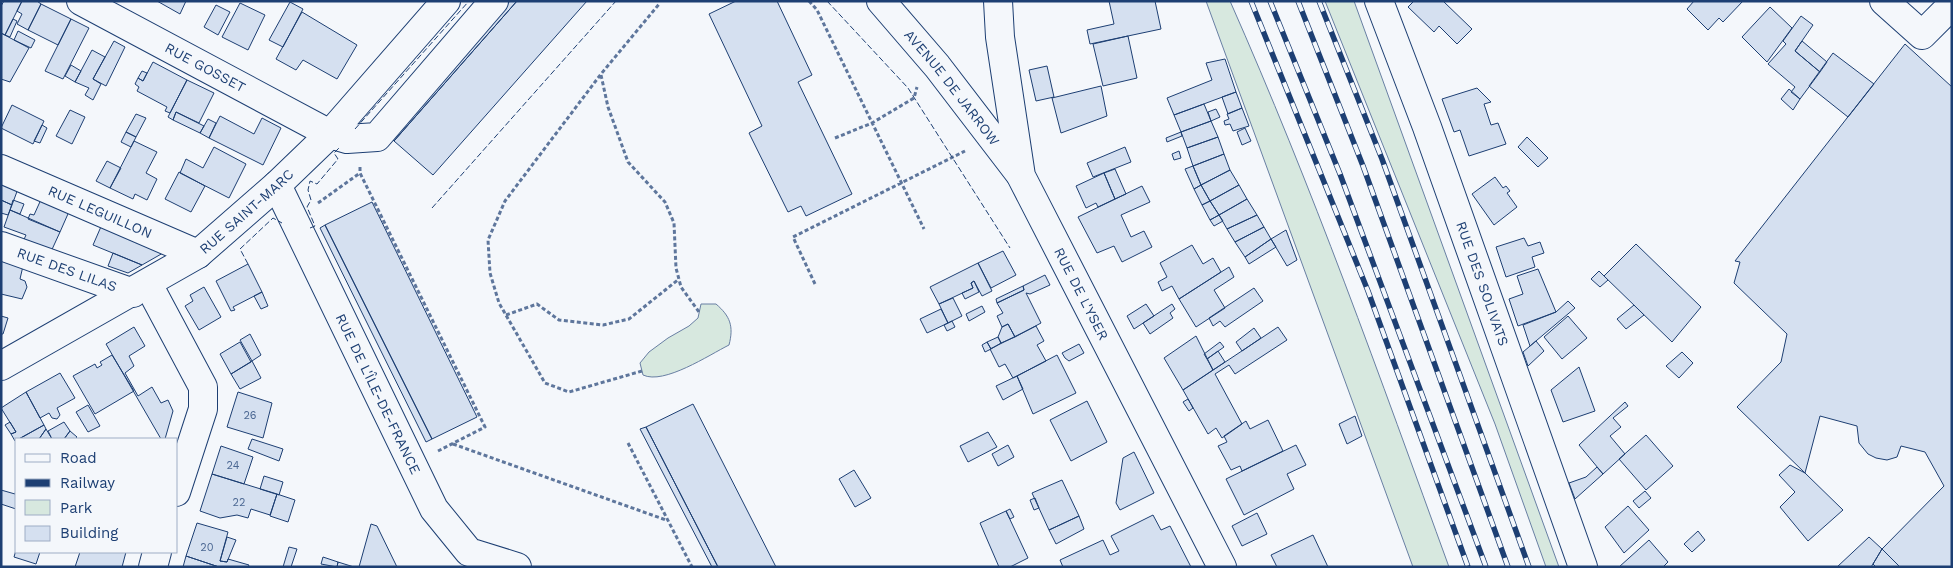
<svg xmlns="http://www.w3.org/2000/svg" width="1953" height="568" viewBox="0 0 1953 568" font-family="'Work Sans',sans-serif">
<rect width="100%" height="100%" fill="#f4f7fb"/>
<path fill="#d7e8df" stroke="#687fa3" d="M1206 1H1230C1312 186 1380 377 1449 567H1413Z
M1325 1H1354L1559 567H1546L1495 424Z
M701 304H716C730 316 734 326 729 345 709 355 664 385 643 375L640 363 649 352 668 338 689 326 698 318Z"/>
<path fill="#d5e0f0" stroke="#1d3f73" d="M4 1H22L5 35 1 33V6Z
M22 1H37L41 4 28 30 17 24 22 14 17 11Z
M157 1H186L180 14Z
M510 1H517L394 141 390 137Z
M517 1H587L433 175 394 141Z
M736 1H777L812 75 798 82 852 194 806 216 801 206 788 212 749 133 762 126 709 14Z
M1109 1H1155L1161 29 1090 44 1087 30 1114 24Z
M1414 1H1443L1472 29 1457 44 1439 26 1434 32 1408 7Z
M1694 1H1743L1723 22 1719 18 1708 30 1687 9Z
M290 2 303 9 283 47 269 40Z
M240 3 265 15 248 50 222 37Z
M41 4 71 19 58 45 28 30Z
M216 5 230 12 218 35 204 27Z
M1770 7 1792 28 1767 62 1742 37Z
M302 12 357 45 337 79 303 60 296 70 276 59Z
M1801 16 1813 25 1795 51 1820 72 1800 99 1791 92 1795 87 1768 64 1786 44 1783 41Z
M13 19 17 21 10 37 5 35Z
M71 19 89 28 63 79 45 71Z
M18 31 35 40 31 48 14 40Z
M1 33 29 48 10 82 1 79Z
M1128 36 1137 78 1103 86 1093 44Z
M114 41 125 47 106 86 93 79Z
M1802 41 1827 62 1820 72 1795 51Z
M1905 44 1952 87V567H1900L1882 549 1944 486 1925 452 1901 446 1897 457 1887 460 1876 458 1868 454 1859 443 1857 426 1820 416 1805 473 1737 407 1781 362 1787 334 1734 283 1740 262 1735 261Z
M92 50 105 57 93 79 101 84 93 100 85 95 89 88 75 82Z
M1833 53 1874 84 1848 117 1809 86Z
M1225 59 1236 92 1174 115 1167 98 1212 80 1206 63Z
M153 62 187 80 170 113 165 111 167 107 137 91 139 87 135 84 138 78 143 81Z
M71 65 81 71 75 82 65 76Z
M1047 66 1054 97 1036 101 1029 70Z
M142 71 147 73 143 81 138 78Z
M187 80 214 93 199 123 176 112 173 120 168 117Z
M1101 86 1107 116 1061 133 1052 98Z
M1477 88 1491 102 1484 104 1491 125 1498 123 1506 144 1469 156 1460 130 1454 132 1442 99Z
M1789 89 1800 99 1793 110 1781 99Z
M1236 92 1242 108 1228 114 1222 97Z
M1204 104 1211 121 1181 132 1174 115Z
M12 105 44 121 33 144 1 128Z
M1242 108 1249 126 1233 131 1230 124 1225 125 1224 121 1229 119 1227 114Z
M1216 109 1220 117 1211 121 1208 112Z
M70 110 85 117 72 144 56 136Z
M176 112 204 126 200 133 173 120Z
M136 114 146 118 136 137 126 132Z
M220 116 254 134 262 118 281 128 263 165 209 138Z
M208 119 216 123 209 138 200 133Z
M1211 121 1218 137 1187 148 1181 132Z
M42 125 47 128 40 143 34 141Z
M1245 128 1251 141 1242 145 1237 132Z
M126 132 136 137 131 147 121 142Z
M1181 132 1182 136 1167 142 1166 138Z
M1218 137 1224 154 1193 166 1187 148Z
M1527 137 1548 158 1538 167 1518 147Z
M134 141 157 152 146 173 157 179 147 200 135 194 133 199 110 188Z
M214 147 246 164 229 198 180 173 186 159 203 168Z
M1125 147 1131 162 1093 177 1087 163Z
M1179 151 1181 158 1174 160 1172 154Z
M1224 154 1230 170 1201 185 1193 166Z
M107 161 121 168 110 188 96 181Z
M1193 166 1201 185 1194 189 1185 169Z
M1115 169 1126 194 1115 199 1104 173Z
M1230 170 1239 185 1210 201 1201 185Z
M179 172 205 186 191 212 165 199Z
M1104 173 1115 199 1098 207 1096 203 1086 208 1076 186Z
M1 177 19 186 12 205 1 200Z
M1495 177 1503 188 1506 186 1510 191 1507 193 1517 207 1494 225 1472 194Z
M1201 185 1210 201 1202 205 1194 189Z
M1239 185 1247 199 1219 215 1210 201Z
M1142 186 1150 202 1121 215 1131 237 1144 231 1152 247 1122 262 1114 246 1097 253 1078 217Z
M43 195 71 207 60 232 28 219 30 214 34 215Z
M1247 199 1257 215 1227 229 1219 215Z
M1 200 12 205 8 215 1 213Z
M13 200 24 204 20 214 10 210Z
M1210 201 1219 215 1210 220 1202 205Z
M372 202 477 417 432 439 325 225Z
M10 210 60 232 49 256 21 246 26 235 4 227Z
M1219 215 1223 221 1214 226 1210 220Z
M1257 215 1264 227 1235 242 1227 229Z
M103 222 163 253 142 265 93 245Z
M325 225 432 439 426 442 320 228Z
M1264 227 1271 239 1245 257 1235 242Z
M1286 230 1297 260 1287 266 1271 239Z
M1524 238 1528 246 1540 242 1544 253 1532 257 1535 267 1506 277 1496 247Z
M1271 239 1276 247 1249 264 1245 257Z
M1636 244 1701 307 1672 342 1604 276Z
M1192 245 1203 264 1213 258 1221 272 1179 299 1172 286 1162 291 1158 282 1167 277 1160 263Z
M1003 251 1016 275 991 288 978 263Z
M113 253 142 265 128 273 108 266Z
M1 258 23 266 20 279 25 281 27 287 22 299 1 294Z
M978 263 992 291 982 296 974 281 971 283 973 288 939 304 930 287Z
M248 264 262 292 233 307 235 310 231 311 216 281Z
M1229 267 1234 277 1214 290 1225 308 1196 327 1179 299Z
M1538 269 1556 312 1518 326 1509 299 1523 294 1517 276Z
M1599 271 1608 280 1600 287 1591 279Z
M1045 275 1050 285 1030 294 1026 293 1041 323 1015 337 1008 324 1002 327 997 316 1003 313 997 303 1024 290 1023 286Z
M974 281 979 292 965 299 962 293 973 288 971 283Z
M1023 286 1024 290 997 303 996 299Z
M204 287 221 317 199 330 185 306 193 301 190 295Z
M1254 288 1263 301 1225 327 1220 321 1213 326 1209 318Z
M262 292 268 306 261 309 254 296Z
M953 298 962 316 948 323 939 304Z
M1568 301 1575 308 1530 346 1523 325 1556 312Z
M1146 304 1154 316 1134 329 1127 316Z
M1172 304 1175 309 1170 313 1173 318 1150 334 1143 323Z
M1634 305 1644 315 1626 329 1617 319Z
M982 306 985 312 969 321 966 314Z
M941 309 948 323 927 333 920 319Z
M1 316 8 318 3 334H1Z
M1568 316 1587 338 1562 359 1544 337Z
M952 321 955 327 947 331 944 325Z
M1008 324 1015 337 1001 343 998 337 1002 327Z
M1036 326 1044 341 1037 345 1046 361 1013 378 1005 364 999 367 990 349Z
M134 327 145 346 129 356 134 366 125 373 138 396 152 387 161 403 168 400 173 411 165 439H161L106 344Z
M1278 327 1287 340 1235 374 1229 365 1215 374 1242 424 1222 438 1216 428 1208 434 1183 390Z
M1254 328 1261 338 1242 351 1236 342Z
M250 334 261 355 252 361 240 340Z
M1196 336 1213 370 1183 390 1164 358Z
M998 337 1001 343 991 349 987 342Z
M1536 341 1544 351 1528 366 1523 352Z
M240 342 251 362 231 374 220 354Z
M987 342 991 349 985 352 982 345Z
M1220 342 1224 347 1207 359 1204 354Z
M1079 344 1084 353 1069 361 1065 358 1062 353Z
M1218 351 1225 362 1213 370 1207 359Z
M1682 352 1693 363 1679 378 1666 366Z
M112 355 134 391 95 414 73 376 95 364 97 368 102 365 100 362Z
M1057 355 1076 393 1033 414 1017 376Z
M252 361 261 378 240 389 231 374Z
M1579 367 1595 411 1563 422 1551 390Z
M60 373 75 398 57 408 60 415 57 419 52 418 49 413 40 418 26 392Z
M1017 376 1023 389 1003 400 996 386Z
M26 392 44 425 15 441 11 434 16 432 1 408Z
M238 392 272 403 263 438 227 427Z
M1188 399 1193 408 1189 411 1183 402Z
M1087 401 1107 442 1071 461 1050 420Z
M1625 402 1628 406 1613 418 1621 427 1610 436 1625 454 1603 474 1579 445Z
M693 404 776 567H718L646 427Z
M88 405 100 426 88 432 76 412Z
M1355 416 1362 436 1347 444 1339 424Z
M1268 420 1283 451 1242 471 1240 466 1231 470 1218 446 1227 442 1224 436 1246 421 1250 429Z
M10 422 16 432 11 434 5 425Z
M64 422 70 431 64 439H52L48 431Z
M44 425 46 429 39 439H19Z
M646 427 718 567H712L640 429Z
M46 429 52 439H39Z
M70 431 77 437 75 439H64Z
M988 432 997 447 968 462 960 446Z
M1646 435 1673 466 1646 490 1619 459Z
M252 439 283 449 279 461 248 449Z
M1008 445 1014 457 998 466 992 454Z
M1296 445 1306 465 1287 474 1294 489 1244 515 1226 479Z
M221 446 253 457 244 484 212 474Z
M1134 452 1154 493 1120 510 1116 503 1123 458Z
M1790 465 1805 473 1843 510 1808 541 1780 507 1795 492 1779 475Z
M1597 467 1603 474 1575 499 1569 483 1586 477Z
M854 470 871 498 855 507 839 479Z
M212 474 277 494 270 515 251 509 248 518 237 515 220 518 200 511Z
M264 476 283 482 279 495 260 489Z
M1062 480 1079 516 1049 530 1032 493Z
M1 490 15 494 16 490V509L1 504Z
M1645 491 1651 498 1639 508 1633 501Z
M277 494 295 500 288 522 270 516Z
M1035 498 1039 508 1034 510 1030 500Z
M1628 506 1649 530 1624 553 1605 527Z
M1010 509 1014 517 1010 519 1006 511Z
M1006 511 1028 558 1010 567H999L980 523Z
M1257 513 1267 534 1242 546 1232 526Z
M1153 515 1161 530 1170 526 1191 567H1063L1060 560 1103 540 1110 555 1119 551 1111 536Z
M1079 516 1084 529 1056 544 1049 530Z
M197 523 228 532 220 561 227 562 228 559 249 565 248 567H219L186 556Z
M371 524 377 526 397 567H359Z
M1698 531 1705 540 1692 552 1684 544Z
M1313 535 1328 567H1277L1271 555Z
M227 537 236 540 227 562 220 561Z
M1869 537 1882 549 1873 564 1871 567H1837Z
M1649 540 1668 562 1663 567H1619Z
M289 547 297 549 291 567H283Z
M1882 549 1900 567H1876L1873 564Z
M16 550V552H40L36 564 14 557Z
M80 552H126L122 567H75Z
M186 556 219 567H183Z
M323 557 338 562 337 567 321 564Z
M338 562 354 567H337Z"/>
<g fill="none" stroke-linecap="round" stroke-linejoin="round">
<g stroke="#1d3f73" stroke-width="30">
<g id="minor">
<path id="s1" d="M81 1 330 134 347 139 377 137 494 1"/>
<path id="s2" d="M881 1 937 66 1019 173"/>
<path id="s3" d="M998 1 1000 37 1021 176 1222 567"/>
<path id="s4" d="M1379 1 1427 127 1583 567"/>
<path d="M1884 1 1922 35 1952 5"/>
<path id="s5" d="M1 169 198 254"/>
<path id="s6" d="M277 185 434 509 469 552 517 567"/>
<path id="s7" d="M1 246 133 293"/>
<path d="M148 284 203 387V409L176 492"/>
<path id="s8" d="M1 366 198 254 277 185 330 134 446 1"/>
<path d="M153 567 157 552"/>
</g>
</g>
<path stroke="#5e769c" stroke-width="3" stroke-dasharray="4 2.5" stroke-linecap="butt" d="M809 1 817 10 924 229
M601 75 608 107 628 162 665 202 674 223 676 268 681 287 699 312
M835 138 872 123 914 98 917 87
M360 167V173L485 427 438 451
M318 203 360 173
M815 284 793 237 965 151
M506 315 537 304 559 320 603 325 629 319 679 279
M642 371 569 392 545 383 499 303 490 273 488 240 505 201 601 74 660 3
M628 443 692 567
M453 444 666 520"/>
<use href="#minor" stroke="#f4f7fb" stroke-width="28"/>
<g stroke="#1d3f73" stroke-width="5.5">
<path id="rail" d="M1251 1 1368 291 1468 567
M1270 1 1340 174 1486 567
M1298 1 1363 166 1508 567
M1319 1 1382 159 1529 567"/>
</g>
<use href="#rail" stroke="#f4f7fb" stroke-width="4" stroke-dasharray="11" stroke-linecap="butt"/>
<path stroke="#1d3f73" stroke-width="1" stroke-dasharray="6 2.5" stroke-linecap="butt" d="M827 1 908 88 1010 248
M355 129 469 1
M432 208 616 1
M310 228 315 226 307 207 311 200 308 190 310 181 317 184 338 159 334 153 339 148
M248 264 240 249 273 218 282 223"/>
</g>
<g text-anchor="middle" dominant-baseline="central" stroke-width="4" stroke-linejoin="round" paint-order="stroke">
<g font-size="11" fill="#4b6792">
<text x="250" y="415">26</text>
<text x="233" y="465">24</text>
<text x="239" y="502">22</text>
<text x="207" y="547">20</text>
</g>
<g font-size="14" fill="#1d3f73" stroke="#f4f7fb">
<text stroke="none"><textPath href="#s1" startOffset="141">RUE GOSSET</textPath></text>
<text stroke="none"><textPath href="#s2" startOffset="112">AVENUE DE JARROW</textPath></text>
<text stroke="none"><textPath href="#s8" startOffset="291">RUE SAINT-MARC</textPath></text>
<text stroke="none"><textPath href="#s5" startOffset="108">RUE LEGUILLON</textPath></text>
<text stroke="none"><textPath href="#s7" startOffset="70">RUE DES LILAS</textPath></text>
<text stroke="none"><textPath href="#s4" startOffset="301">RUE DES SOLIVATS</textPath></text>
<text stroke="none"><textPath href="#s3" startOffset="309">RUE DE L'YSER</textPath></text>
<text stroke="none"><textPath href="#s6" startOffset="232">RUE DE L'ÎLE-DE-FRANCE</textPath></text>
</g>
</g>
<rect width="1953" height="568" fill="none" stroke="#1d3f73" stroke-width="5"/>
<rect x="15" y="438" width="162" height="115" fill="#f4f7fb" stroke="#9eadc5"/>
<rect x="25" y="454" width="25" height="8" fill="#f4f7fb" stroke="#9eadc5"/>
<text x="60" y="463" font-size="15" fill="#1d3f73">Road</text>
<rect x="25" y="479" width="25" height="8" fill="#1d3f73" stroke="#9eadc5"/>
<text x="60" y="488" font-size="15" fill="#1d3f73">Railway</text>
<rect x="25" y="500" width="25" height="15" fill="#d7e8df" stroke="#9eadc5"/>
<text x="60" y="513" font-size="15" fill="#1d3f73">Park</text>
<rect x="25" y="526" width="25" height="15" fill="#d5e0f0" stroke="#9eadc5"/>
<text x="60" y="538" font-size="15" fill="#1d3f73">Building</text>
</svg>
